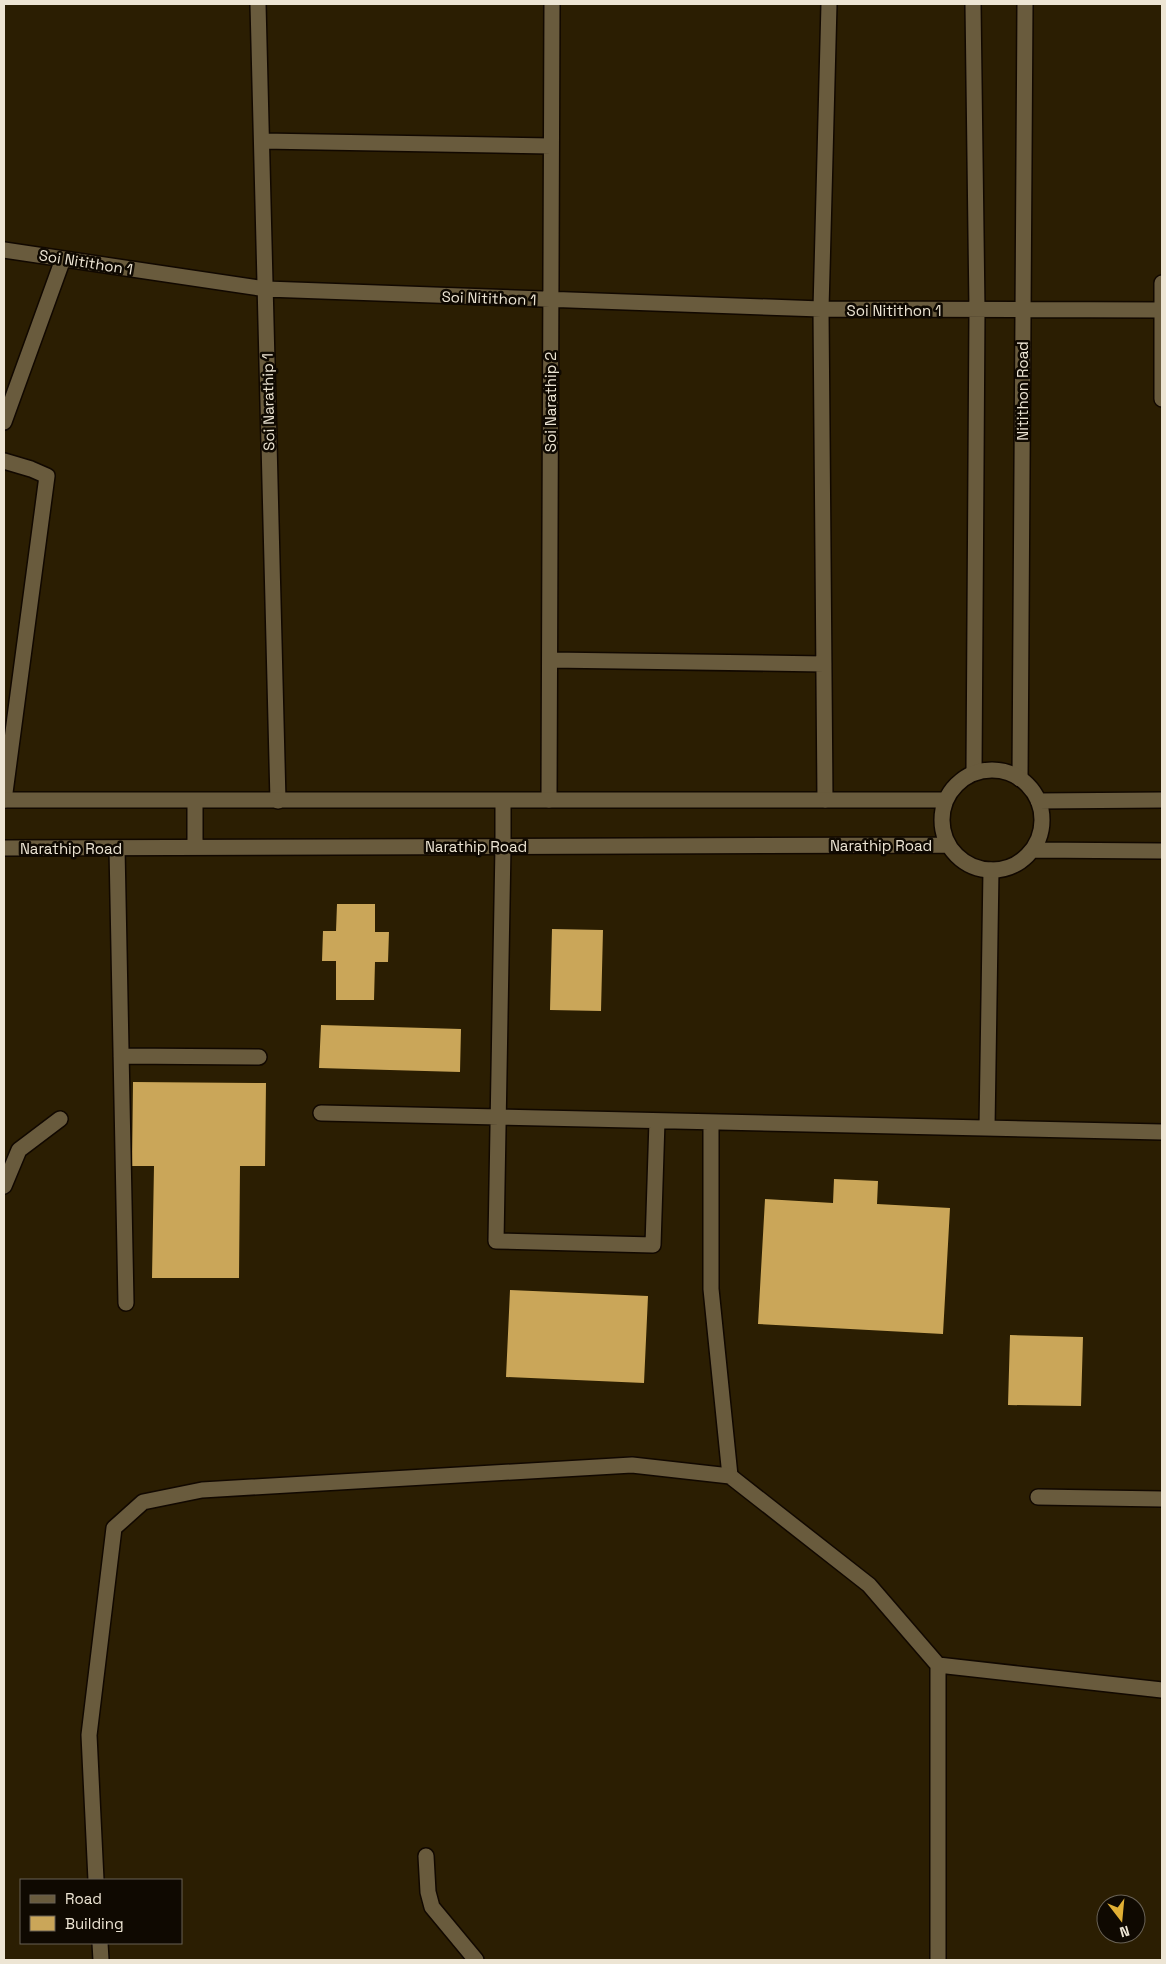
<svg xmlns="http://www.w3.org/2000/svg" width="1166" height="1964" viewBox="0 0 1166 1964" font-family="'Space Grotesk',sans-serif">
<rect width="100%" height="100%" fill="#2b1e02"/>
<path fill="#caa659" d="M337 904H375V932H389L388 962H375L374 1000H336V961H322L323 931H336Z
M552 929 603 930 601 1011 550 1010Z
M321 1025 461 1029 460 1072 319 1068Z
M133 1082 266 1083 265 1166H240L239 1278H152L154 1166H132Z
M834 1179 878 1181 877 1204 950 1208 943 1334 758 1324 765 1199 833 1203Z
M510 1290 648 1296 644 1383 506 1377Z
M1010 1335 1083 1337 1081 1406 1008 1405Z"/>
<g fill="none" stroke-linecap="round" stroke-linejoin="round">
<g stroke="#110800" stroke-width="18">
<path id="lane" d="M503 846 496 1241 653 1245 657 1121
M117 848 126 1303
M121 1056 259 1057
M321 1113 1162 1132
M711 1122V1289L730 1476
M987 1128 991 870
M1038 1497 1162 1499"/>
</g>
<g stroke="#110800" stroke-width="18">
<path id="street" d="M258 4 278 801
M973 4 977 310 974 773
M262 141 551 146
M4 250 266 289 821 309 1162 310
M1162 283V399
M4 422 63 259
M4 461 31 469 47 476 4 800
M550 660 824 664
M1020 779 1025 4
M549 800 552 4
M825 800 821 309 829 4
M4 1186 19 1150 60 1119
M938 1665V1960
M426 1856 428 1892 432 1907 476 1960
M96 1880 89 1735 114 1528 143 1502 202 1490 632 1465 730 1476 869 1585 938 1665 1162 1690
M100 1943 101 1960"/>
</g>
<g stroke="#110800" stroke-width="18">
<path id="secondary" d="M942 820a50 50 0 1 1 100 0a50 50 0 1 1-100 0Z
M4 800H946
M195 800V847
M1038 801 1162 800
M503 846V800
M4 848 948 845
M1032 850 1162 851"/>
</g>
<use href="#lane" stroke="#695b3d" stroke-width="15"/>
<use href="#street" stroke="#695b3d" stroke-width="15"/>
<use href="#secondary" stroke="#695b3d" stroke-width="15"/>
</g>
<g text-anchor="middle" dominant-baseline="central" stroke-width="5" stroke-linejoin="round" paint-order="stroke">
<g font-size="15" fill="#ede5d4" stroke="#0f0901">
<text transform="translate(86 262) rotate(9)">Soi Nitithon 1</text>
<text transform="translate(489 298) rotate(2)">Soi Nitithon 1</text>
<text x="894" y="310">Soi Nitithon 1</text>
<text transform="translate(1022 391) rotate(-90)">Nitithon Road</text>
<text transform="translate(268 402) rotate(-91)">Soi Narathip 1</text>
<text transform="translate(550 402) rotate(-90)">Soi Narathip 2</text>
<text x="881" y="845">Narathip Road</text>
<text x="476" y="846">Narathip Road</text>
<text x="71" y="848">Narathip Road</text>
</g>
</g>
<rect width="1166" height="1964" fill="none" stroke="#ede5d4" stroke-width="10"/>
<rect x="20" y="1879" width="162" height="65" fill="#0f0901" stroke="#686155"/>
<rect x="30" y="1895" width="25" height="8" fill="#695b3d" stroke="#686155"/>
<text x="65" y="1904" font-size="15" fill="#ede5d4">Road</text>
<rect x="30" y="1916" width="25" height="15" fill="#caa659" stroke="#686155"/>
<text x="65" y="1929" font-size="15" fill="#ede5d4">Building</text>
<g transform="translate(1121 1919) rotate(164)"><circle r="24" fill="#0f0901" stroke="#686155"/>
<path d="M0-4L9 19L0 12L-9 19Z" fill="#e1af34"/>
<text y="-8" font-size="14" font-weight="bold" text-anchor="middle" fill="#ede5d4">N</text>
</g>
</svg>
